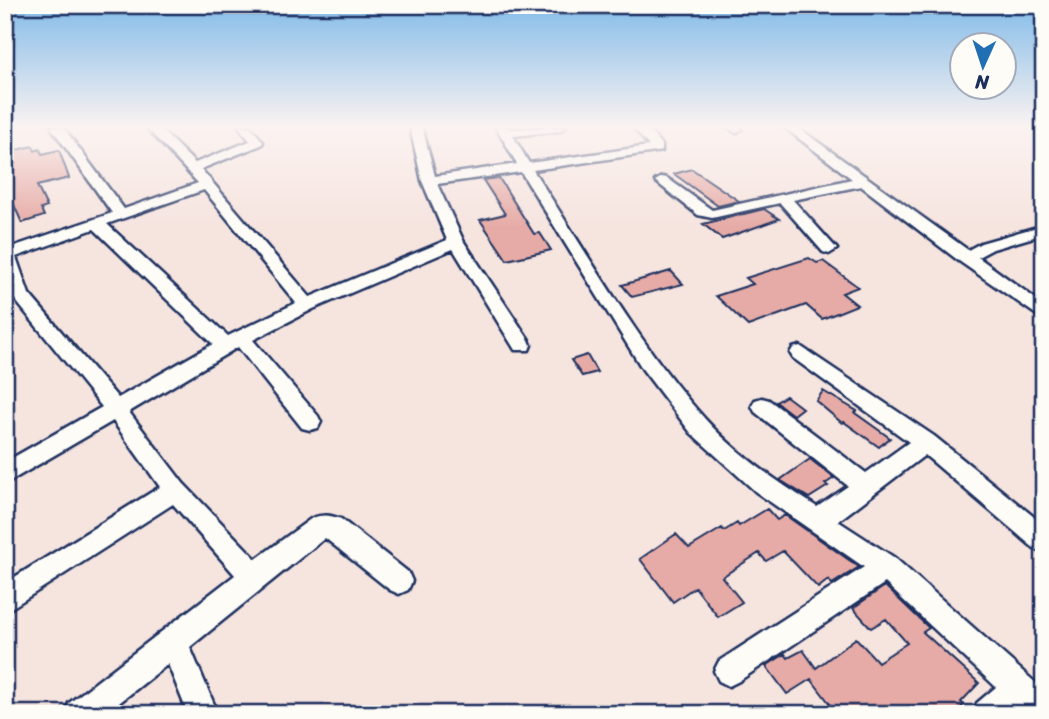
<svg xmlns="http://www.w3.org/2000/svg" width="1049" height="719" viewBox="0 0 1049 719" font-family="Sriracha,sans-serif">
<rect width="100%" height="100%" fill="#f6e4df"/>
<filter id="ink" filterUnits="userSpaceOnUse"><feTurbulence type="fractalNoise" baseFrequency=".0143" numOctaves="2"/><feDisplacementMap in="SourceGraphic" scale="14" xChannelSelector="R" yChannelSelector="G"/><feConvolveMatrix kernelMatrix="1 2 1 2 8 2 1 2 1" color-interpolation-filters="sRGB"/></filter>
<g filter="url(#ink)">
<path fill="#e6aba6" stroke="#1b2f5e" stroke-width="2" d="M33 146 35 151 40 149 42 154 59 150 69 178 37 186 47 207 41 209 44 216 22 223 6 187 9 186 5 178V161L11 159 9 152Z
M692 169 739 201 718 206 674 174Z
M499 178 534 234 540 233 551 250 507 260 480 220 505 214 483 180Z
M764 209 779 219 722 239 703 224Z
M809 258 817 263 823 261 858 287 842 293 857 305 822 319 806 305 748 326 716 296 753 284 746 278Z
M671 271 683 284 632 297 622 285Z
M587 355 597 372 582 376 571 360Z
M823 391 857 411 855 413 890 438 879 447 844 422 842 423 816 401Z
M786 396 802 408 793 415 776 402Z
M810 459 834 478 825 484 828 486 809 498 780 480Z
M767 509 777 520 785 515 859 567 832 584 828 580 818 588 783 551 766 561 759 553 722 577 742 602 718 617 695 587 673 602 640 559 676 534 689 548 722 528 724 531 737 523 739 526Z
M885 586 929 628 923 632 979 683 961 702 964 705 953 714H815L830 704 811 679 787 694 766 666 785 654 788 658 803 650 816 668 856 638 878 662 907 643 886 619 871 628 853 608Z"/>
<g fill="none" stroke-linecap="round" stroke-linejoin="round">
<g stroke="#1b2f5e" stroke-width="5">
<path id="minor" d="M51 127H63L124 209 198 183 146 127H158L195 163 250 141 239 127H251L263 142 261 145 201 169 310 297 447 240 422 181 410 127H422L435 176 517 164 496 127H508L509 129 566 127 560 131 513 136 529 163 649 146 633 127H645L662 145V151L533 170C588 254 638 344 705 419 736 454 778 482 817 507L848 486 755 412 752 406 755 400 762 398 769 400 866 473 909 442 793 358 790 353 793 348 800 346 934 436 1044 525V553L1035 549 925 455 838 521 895 558 1029 677 1044 690V714H1025L1018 708 1011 714H973L977 703 996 687 885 583 739 681 729 686 719 681 714 671 719 661 864 567 756 492 691 433 643 370 521 172 437 184 464 242 529 340 531 345 529 350H515L453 249 313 309 253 340 318 416 321 422 318 428 310 430 302 428 238 347 129 412 183 483 256 559 312 518C323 514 330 515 341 519L408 572 412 581 408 590 399 594 390 590 325 538 190 647 218 714H188L168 664 105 714H65L69 703 235 575 173 504 5 612V583L160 487 113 421 5 484V462L102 407 12 296 5 274V244L12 247 112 213ZM204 190 296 303 228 336 107 224ZM94 229 213 344 118 398 29 294 16 257Z
M727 127H740L742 129 736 133Z
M784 127H797L968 250 981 243 1044 225V234L993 249 978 257 1044 305V320L959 261 861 186 793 200 837 249 829 254 823 252 780 203 712 218 698 215 655 181 662 177 667 178 712 210 852 179Z"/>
</g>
<use href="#minor" fill="#fdfcf7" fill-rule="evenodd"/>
</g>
</g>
<linearGradient id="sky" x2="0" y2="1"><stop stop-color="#82bbe9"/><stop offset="0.56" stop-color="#fbf3f1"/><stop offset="1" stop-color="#fbf3f1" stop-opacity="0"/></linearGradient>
<rect width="1049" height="227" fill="url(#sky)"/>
<rect width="1049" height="719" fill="none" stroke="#fdfcf7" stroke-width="28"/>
<rect x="14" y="14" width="1021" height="691" fill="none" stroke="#1b2f5e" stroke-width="2.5" filter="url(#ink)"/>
<g transform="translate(983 66) rotate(183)"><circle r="33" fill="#fdfcf7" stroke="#a3aaba" stroke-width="2"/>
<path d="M0-5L12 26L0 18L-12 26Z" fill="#1f6fb2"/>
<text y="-10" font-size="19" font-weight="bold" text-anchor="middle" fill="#1b2f5e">N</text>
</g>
</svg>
